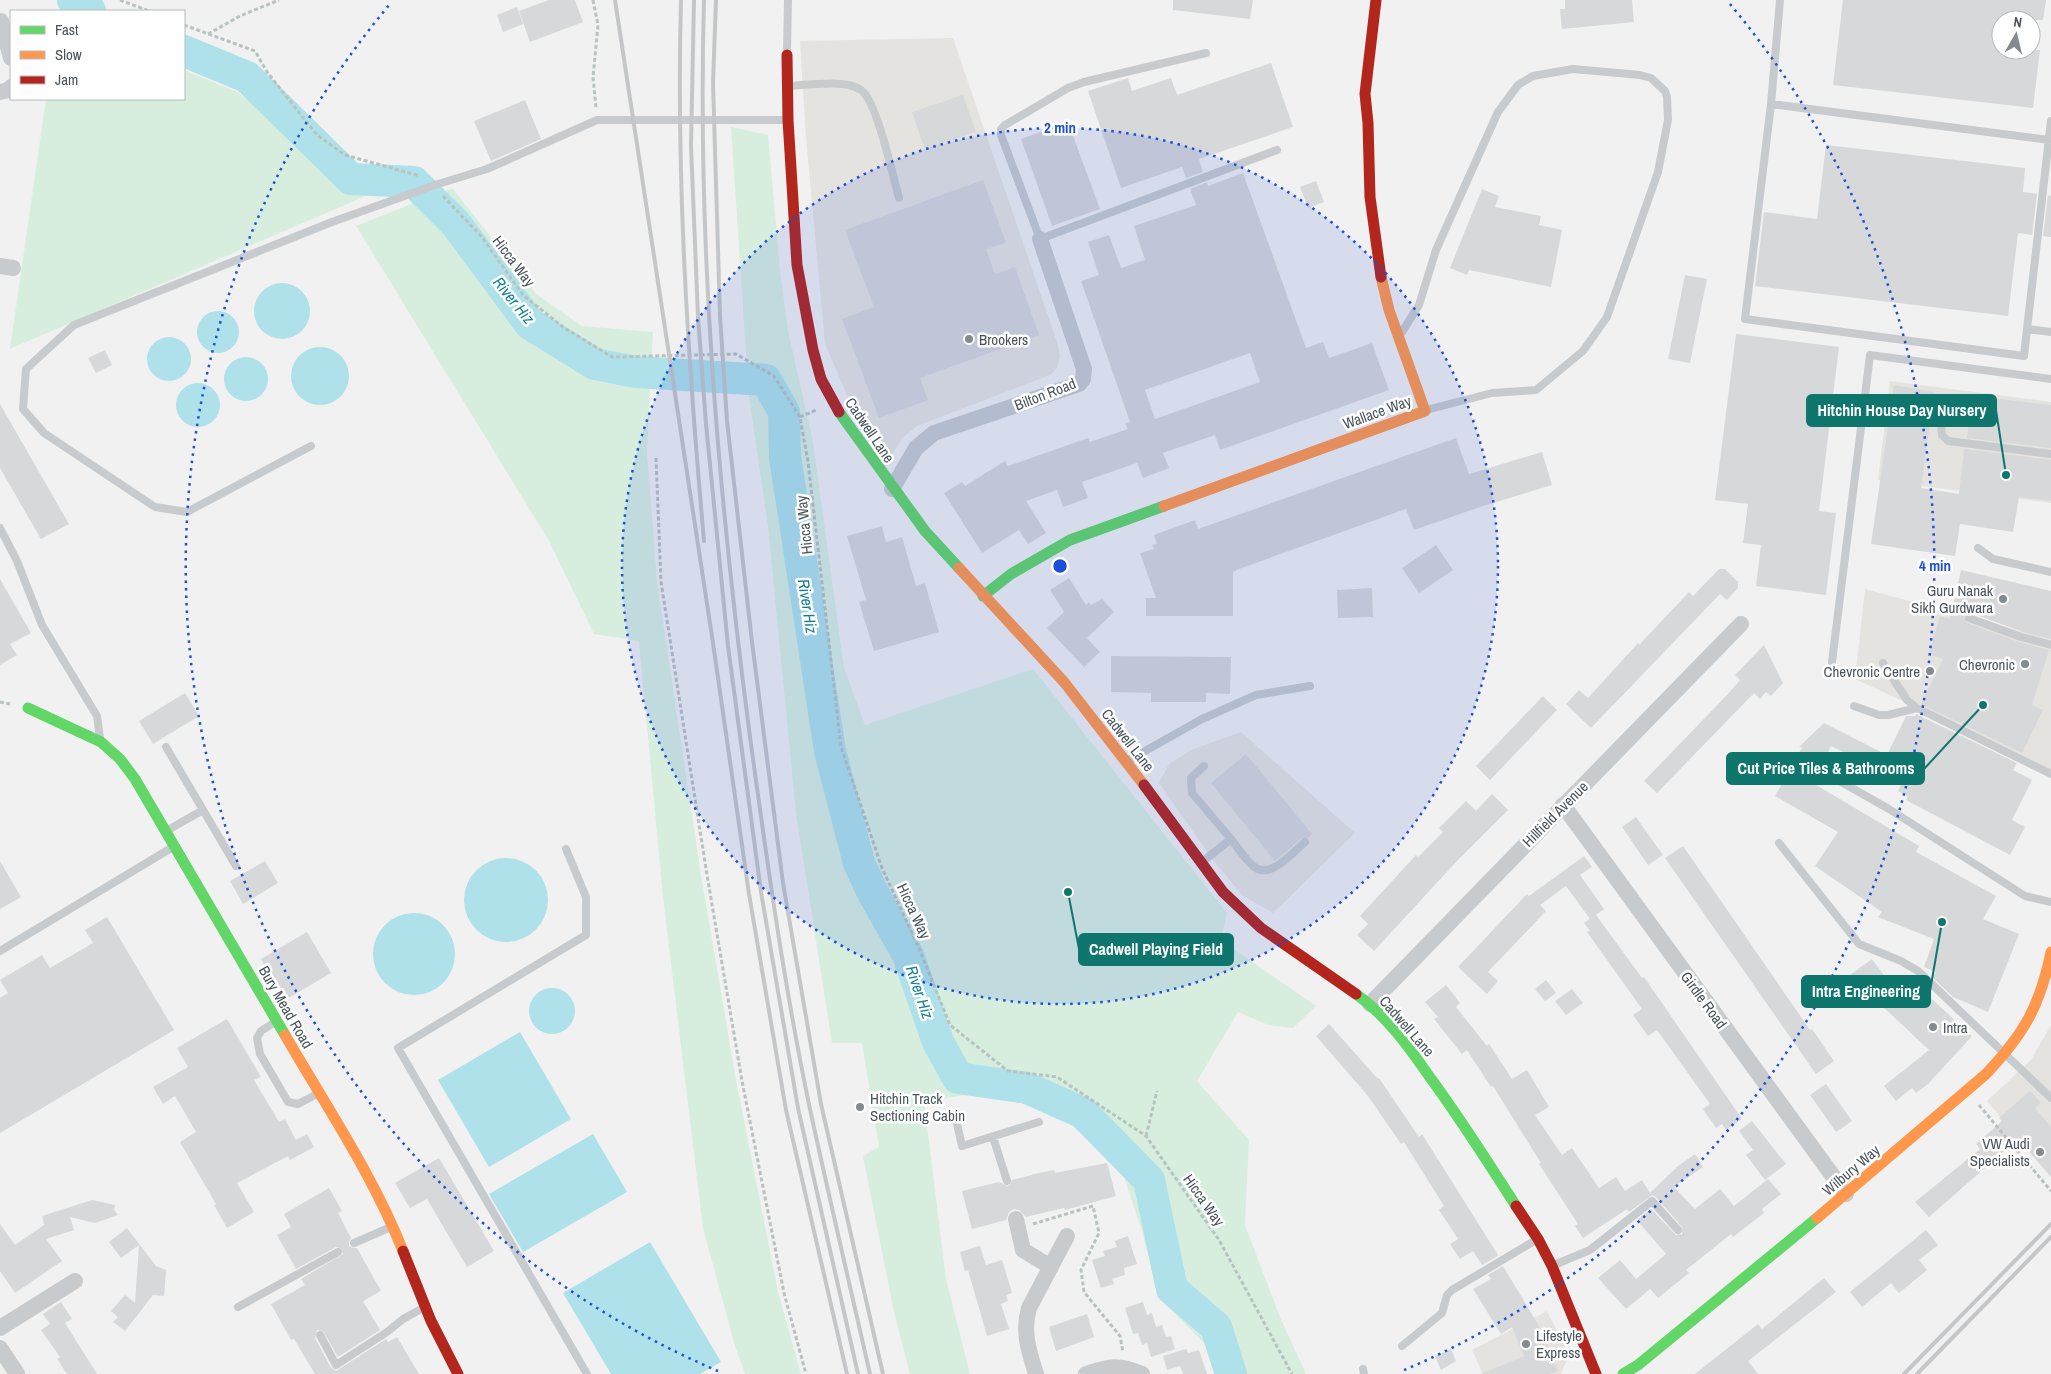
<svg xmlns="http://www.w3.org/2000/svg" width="2051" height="1374" viewBox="0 0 2051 1374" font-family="'Archivo Narrow',sans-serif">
<rect width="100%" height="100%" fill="#f1f1f1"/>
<path fill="#e5e3df" d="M953 38 1058 345 1060 357 1057 368 1050 375 917 426 902 438 891 457 854 411 825 344 806 137 800 41Z
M1890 381 2051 402V503L1878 480Z
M1865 589 2051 639V770L1855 679Z
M1241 732 1355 833 1273 913 1242 895 1213 860 1159 783 1169 764 1191 750Z
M2051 1025V1177L1987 1101 2031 1060Z
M1547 1311 1569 1355 1561 1374H1483L1472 1350Z"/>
<path fill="#d7eedf" d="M184 70 237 92 375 192 10 349 46 99H184Z
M731 127 768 135 780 270 788 331 813 442 844 668 865 725 1033 669 1227 913 1221 940 1316 1006 1293 1028 1268 1025 1238 1012 1197 1081 1249 1140 1245 1225 1280 1317 1306 1374H1223L1205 1344 1159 1298 1142 1231 1124 1177 1087 1134 1050 1107 1017 1088 924 1101 946 1279 970 1374H910L894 1312 863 1156 879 1147 862 1043H832L796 813 768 526 749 397Z
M452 188 536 294 582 326 653 332 647 452 657 582 701 875 736 1080 778 1292 801 1374H745L735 1346 703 1228 663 897 639 641 594 634 549 541 356 226Z"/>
<path fill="#aee1e9" d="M254 311a28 28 0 1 1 56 0a28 28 0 1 1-56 0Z
M197 332a21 21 0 1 1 42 0a21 21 0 1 1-42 0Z
M147 359a22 22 0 1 1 44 0a22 22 0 1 1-44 0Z
M291 376a29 29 0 1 1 58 0a29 29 0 1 1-58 0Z
M224 379a22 22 0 1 1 44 0a22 22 0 1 1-44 0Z
M176 405a22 22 0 1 1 44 0a22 22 0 1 1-44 0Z
M464 900a42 42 0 1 1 84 0a42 42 0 1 1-84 0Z
M373 954a41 41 0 1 1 82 0a41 41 0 1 1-82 0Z
M529 1011a23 23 0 1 1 46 0a23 23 0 1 1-46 0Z
M520 1032 571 1119 489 1167 438 1080Z
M593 1134 627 1192 523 1252 489 1194Z
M650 1242 721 1362 700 1374H611L563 1293Z"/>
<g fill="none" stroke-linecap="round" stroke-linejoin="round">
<path stroke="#aee1e9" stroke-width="32" d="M73 0 79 7 90 11
M184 51 247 77 351 179 414 182 456 224 530 324 595 364 636 372 766 380 784 412 785 457 830 751 859 863 872 891 908 955 938 1042 958 1078 1027 1088 1083 1113 1149 1180 1172 1289 1216 1327 1231 1374"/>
</g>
<path fill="#d7d8d9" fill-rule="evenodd" d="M549 0H575L583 22 530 42 519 11Z
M1173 0H1253L1250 19 1173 10Z
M1565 0H1632L1634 22 1562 29 1560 9H1565Z
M1843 0H2046L2043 20H2001V50H2040L2033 108 1833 85Z
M517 7 523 24 503 32 497 15Z
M1271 63 1293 127 1199 159 1203 172 1186 178 1182 167 1121 188 1088 91 1128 78 1132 91 1171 78 1177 95Z
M963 95 976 132 925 150 912 112Z
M525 100 541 139 491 161 474 121Z
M1068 122 1100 209 1052 226 1021 139Z
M1826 145 2025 168 2023 192 2037 194 2032 235 2018 233 2008 316 1755 286 1764 212 1817 219Z
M1243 173 1306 348 1323 342 1329 358 1372 343 1389 390 1220 450 1215 435 1163 453 1169 468 1143 478 1137 463 1082 482 1088 498 1063 507 1057 490 1026 501 1046 533 1028 544 1019 530 982 553 944 493 962 482 965 486 1005 461 1008 466 1088 438 1090 442 1128 429 1125 423 1130 422 1081 281 1099 275 1088 242 1109 235 1121 268 1145 260 1134 226 1196 205 1190 189 1207 182 1208 186ZM1250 353 1260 382 1155 419 1145 390Z
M983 180 1006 243 986 249 995 274 1015 267 1039 335 920 378 928 400 879 418 842 319 874 307 845 230Z
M1316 181 1324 202 1308 208 1300 187Z
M1482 189 1499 196 1495 207 1541 216 1539 225 1562 230 1551 287 1469 270 1467 275 1450 268Z
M2048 195 2051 196V237L2043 236Z
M1685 275 1707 279 1690 363 1668 359Z
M1736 334 1839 347 1819 511 1836 513 1826 595 1756 586 1761 545 1743 543 1748 504 1715 500Z
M105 350 112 365 96 373 88 358Z
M1894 385 1934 392 1921 488 1959 494 1964 450 1966 449 2051 460V501L2019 497 2013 532 1960 524 1955 556 1871 544Z
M1972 396 2051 405V448L1967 438Z
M0 404 69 524 41 539 0 468Z
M1456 438 1469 474 1542 452 1552 485 1480 507 1414 530 1406 509 1239 569 1233 572V616H1146V598H1156L1140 553 1154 549 1152 545 1157 544 1154 535 1195 520 1198 529Z
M882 526 886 542 902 537 916 586 925 583 939 632 874 651 859 602 866 600 847 536Z
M1436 545 1453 570 1419 593 1402 568Z
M1719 569H1725L1738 582V588L1727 600 1720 594 1591 728 1566 704 1579 690 1588 698 1638 643 1639 645 1689 592 1693 596Z
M1961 570 2051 591V639L2023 632 1971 613H1966L1964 617 1967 623 2019 642 2049 650 2032 705 2043 710 2022 753 1921 704 1943 659 1928 654 1940 616 1950 619Z
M1069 578 1086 605 1089 602 1091 605 1102 599 1114 612 1087 638 1100 652 1084 667 1047 628 1064 612 1050 590Z
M0 579 31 633 10 644 17 655 0 665Z
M1372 588 1373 617 1338 618 1337 590Z
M1764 645 1783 683 1771 696 1766 692 1760 699 1754 693 1657 793 1644 781 1727 695 1740 680 1735 675Z
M1111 656 1231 657 1230 694 1206 693V702H1151V693L1111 692Z
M185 693 199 716 153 744 139 721Z
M1543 696 1557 710 1490 780 1476 766Z
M1916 714 2017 763 2013 770 2032 780 2012 820 2025 827 2010 855 1906 800 1908 796 1898 791 1903 781 1831 746 1821 765 1815 768 1816 774 1811 782 1919 846 1916 852 1996 896 1983 919 2019 934 1988 1012 1953 997 1932 977 1936 972 1924 967 1934 939 1878 917 1882 912 1815 866 1838 832 1775 796 1802 748 1799 747 1824 723 1887 755 1906 716H1916Z
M1246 754 1312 834 1308 838H1302L1275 861 1211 783Z
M1492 794 1508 810 1457 861 1374 951 1357 935 1368 924 1360 916 1416 855 1418 857 1443 832 1439 828 1466 801 1476 811Z
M1636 817 1663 855 1648 865 1622 827Z
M1683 846 1810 1030 1812 1029 1834 1061 1816 1074 1665 858Z
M1584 856 1592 867 1580 875 1604 909 1596 915 1642 978 1644 977 1742 1119 1726 1130 1722 1124 1716 1128 1703 1109 1710 1104 1657 1030 1648 1036 1633 1015 1642 1009 1587 932 1590 931 1584 923 1590 919 1566 886 1540 905 1546 911 1488 972 1498 981 1487 994 1458 967 1527 894 1529 896Z
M0 861 21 897 0 909Z
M265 861 278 883 243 904 230 881Z
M107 917 174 1030 0 1133V998L8 993 0 980 42 955 50 968 93 943 85 930Z
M307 932 331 973 285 1000 261 959Z
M1872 959 1906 1005 1921 989 1972 1036 1928 1084 1916 1093 1912 1088 1896 1101 1884 1086 1929 1050 1880 1004 1874 1008 1850 975Z
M1546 980 1556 993 1545 1001 1535 989Z
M1446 985 1460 1003 1456 1007 1487 1046 1489 1044 1512 1079 1527 1070 1549 1107 1535 1115 1562 1155 1572 1148 1599 1188 1616 1177 1625 1191 1642 1180 1650 1193 1678 1166 1695 1154 1703 1167 1674 1187 1695 1209 1720 1189 1734 1206 1768 1179 1781 1194 1762 1209 1764 1213 1733 1237 1731 1234 1686 1270 1689 1273 1658 1298 1650 1289 1626 1309 1598 1278 1620 1260 1636 1279 1666 1254 1637 1220 1651 1209 1676 1235 1682 1234V1227L1656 1197 1652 1195 1629 1212 1627 1209 1583 1238 1575 1226 1578 1224 1539 1164 1541 1163 1493 1086 1491 1087 1467 1050 1462 1054 1434 1019 1438 1017 1425 1002Z
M1572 989 1583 1003 1566 1015 1555 1001Z
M227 1019 261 1077 254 1080 279 1122 285 1119 296 1140 307 1134 314 1147 290 1160 288 1156 237 1183 254 1212 227 1228 214 1205 216 1204 180 1142 196 1132 175 1096 163 1104 153 1087 188 1067 177 1048Z
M1329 1024 1378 1079 1379 1078 1419 1137 1422 1134 1498 1255 1497 1256 1482 1265 1473 1251 1460 1259 1450 1244 1458 1239 1439 1210 1444 1206 1404 1142 1401 1144 1368 1096 1316 1036Z
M1826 1084 1852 1121 1836 1132 1810 1095Z
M2030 1091 2041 1103 2035 1108 2051 1127V1177L2018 1139 1929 1217 1915 1202 1980 1149 1976 1144 2002 1121 1999 1118Z
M1752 1121 1786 1164 1765 1180 1746 1155 1753 1150 1739 1131Z
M439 1158 494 1251 467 1267 427 1199 410 1208 395 1183Z
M1107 1163 1116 1196 1065 1210 1064 1208 1026 1217 1019 1210 1013 1209 1009 1212 1006 1220 972 1229 962 1191 999 1182 1008 1186 1011 1184 1012 1180 1039 1173 1054 1170 1055 1173Z
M329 1188 342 1211 338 1213 351 1238 349 1242V1246L353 1248H357L381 1291 363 1301 380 1330 338 1357 323 1331 317 1330 315 1338 331 1368 336 1371 386 1339 388 1342 397 1337 419 1374H315L294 1339 291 1340 271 1304 305 1285 301 1279 343 1254 341 1248 336 1247 296 1269 277 1235 291 1227 284 1214Z
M92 1200 115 1205 114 1210 118 1215 95 1223 70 1217 74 1230 46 1239 62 1261 15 1293 0 1271V1224L15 1245 44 1225 42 1216Z
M127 1228 156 1266 166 1270 164 1296 153 1295 125 1331 113 1322 118 1317 111 1311 125 1295 135 1303 139 1245 121 1258 109 1242Z
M1926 1230 1938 1245 1919 1260 1927 1270 1899 1293 1891 1283 1862 1307 1850 1292Z
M1128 1236 1137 1264 1124 1268 1125 1275 1112 1279 1114 1284 1101 1288 1092 1260 1105 1256 1103 1251 1117 1247 1115 1241Z
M980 1246 986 1265 1002 1260 1012 1293 1006 1295 1008 1301 1001 1304 1009 1329 987 1336 968 1270 965 1271 960 1252Z
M1503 1266 1539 1326 1558 1371 1549 1374H1481L1524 1356 1512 1327 1501 1334 1473 1289 1491 1279 1488 1275Z
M1824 1278 1836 1292 1748 1361 1758 1374H1695L1758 1324 1762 1329Z
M61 1302 72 1319 65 1323 97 1374H67L57 1359 60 1357 41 1330 50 1324 43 1314Z
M1143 1302 1147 1315 1152 1313 1156 1327 1162 1325 1166 1337 1171 1336 1175 1349 1151 1357 1147 1343 1142 1345 1138 1333 1133 1334 1125 1308Z
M1087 1314 1094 1337 1056 1351 1049 1327Z
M1186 1349 1188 1353 1199 1350 1207 1374H1183L1180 1366 1167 1370 1163 1356Z
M1451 1349 1456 1361 1441 1370 1435 1356Z"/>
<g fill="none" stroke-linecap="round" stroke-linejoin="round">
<path stroke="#b8c2bf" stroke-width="3" stroke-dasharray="4 2.5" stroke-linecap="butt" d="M120 0 149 11
M593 0 598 25 593 77 596 108
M184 25 255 51 267 72 317 135 345 155 420 176
M208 34 240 16 279 0
M443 196 481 236 523 295 563 327 612 357 736 354 774 376 800 417 808 462 841 747 882 868 918 946 950 1025 1008 1071 1057 1077 1146 1136 1219 1240 1292 1374
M800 417 816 410
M656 458 661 582 707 875 742 1081 784 1293 806 1374
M0 702 10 704
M1979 1105 2051 1191
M1146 1136 1157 1091
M1033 1224 1093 1206 1099 1233 1081 1270 1084 1292 1120 1336 1123 1352"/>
<path stroke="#c8cbcd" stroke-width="8" d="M787 53 788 0
M1206 53 1084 82 1068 88 1005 125 1001 129V135L1040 239 1277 150
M789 86C809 85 845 79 861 90 877 101 893 177 899 198
M1771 104 1780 0
M2051 121 2027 329 2051 332
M2027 329 2024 356 1745 319 1771 104 2049 140
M1402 332 1419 305 1436 250 1498 112 1518 85 1533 76 1573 69 1640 75 1651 78 1665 91 1667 97 1668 120 1658 172 1607 317 1583 351 1536 390 1492 393 1426 410
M1939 409 1942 435 1948 441 2051 454
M311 446 187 512 155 507 44 433 23 409 26 369 74 325 332 222 438 184 487 169 597 120H786
M0 528 17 561 42 625 97 716 100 738
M1978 548 1993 559 2051 572
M1969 618 2021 637 2051 645
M1832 662 1870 355 2051 379
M1883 663 1907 700 1917 708 2051 774
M1854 706 1879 715H1888L1917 708
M166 747 236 866
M1129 760 1202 719 1256 695 1310 686
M1820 770 1889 809 2025 896 2051 902
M168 830 203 810
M1231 839C1238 848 1245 859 1253 866 1270 881 1293 852 1305 842
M1779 843 1859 944 1901 961 1918 971 2051 1098
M566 849 586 897V935L398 1048 587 1374
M1202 862 1231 839 1192 793 1191 778 1204 766
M0 951 173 847
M275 1022 261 1031 257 1038 260 1054 288 1102 298 1104 317 1094
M955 1115 962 1146 1039 1122
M993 1137 1007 1181
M354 1243 391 1227
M1554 1265 1590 1250 1652 1201 1678 1230
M238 1307 338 1252
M320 1335 336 1365 387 1332 403 1319 423 1308
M1402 1346 1442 1313 1447 1295 1452 1290 1536 1240
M1363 1369 1364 1374"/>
<path stroke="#c8cbcd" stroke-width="16" d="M1 21 11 58
M0 92 9 90 11 87
M0 266 13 268
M892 489 916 448 934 433 1079 384 1083 379 1084 369 1040 239
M1563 805 1846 1194
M1370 1004 1741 624
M1016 1219 1023 1250 1051 1267
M0 1328 75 1281
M0 1348 17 1374
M1036 1374C1029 1351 1022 1332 1029 1308L1067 1236
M1086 1374C1110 1366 1118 1364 1142 1374"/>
<path stroke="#63d668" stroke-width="11" d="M839 412 925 531 959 568
M983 596 1011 574 1070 540 1164 506
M28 708 101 742 120 759 135 779 285 1035
M1356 994C1386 1015 1409 1047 1429 1076 1460 1118 1488 1162 1516 1206
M1623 1374 1638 1365 1817 1218"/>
<path stroke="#ff974d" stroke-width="11" d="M1164 506 1425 411 1389 310 1381 277
M959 568 1064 682 1144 785
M285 1035C326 1106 373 1175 403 1251
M1817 1218 1986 1074C2024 1034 2040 1006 2051 952"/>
<path stroke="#b3261e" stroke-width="11" d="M1376 0 1365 94 1368 123 1370 197 1381 277
M787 55 788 120 797 265 813 350 821 379 839 412
M1144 785 1223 892 1261 928 1356 994
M1516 1206 1538 1239 1552 1266 1596 1374
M403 1251 431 1321 458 1374"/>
<path stroke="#c4c6c8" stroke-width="4" d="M615 0 713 643 749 894 786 1110 847 1374
M681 0C676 180 688 361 704 541
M694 0 691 146 698 317 706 424 728 646 761 892 798 1108 858 1374
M704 0C697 246 718 493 750 737 767 861 784 986 810 1109 829 1197 850 1286 870 1374
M716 0 713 83 720 316 727 421 752 642 783 883 821 1104 883 1374
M1904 1374 2051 1224
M1917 1374 2051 1237"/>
</g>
<circle cx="1060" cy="566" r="438" fill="#1d4ed8" fill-opacity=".12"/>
<g fill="none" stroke="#1d4ed8" stroke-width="2.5" stroke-dasharray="2.5 5">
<circle cx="1060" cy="566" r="438"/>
<path d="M718 1371A875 875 0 0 1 390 4M1730 4A875 875 0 0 1 1402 1371"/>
</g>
<g fill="#848b90" stroke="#fff" stroke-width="2">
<circle cx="969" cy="339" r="5"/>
<circle cx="2003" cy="599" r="5"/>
<circle cx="2025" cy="664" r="5"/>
<circle cx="1930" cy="671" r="5"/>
<circle cx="1933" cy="1027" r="5"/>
<circle cx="860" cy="1107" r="5"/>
<circle cx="2040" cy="1152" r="5"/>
<circle cx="1526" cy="1344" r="5"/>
</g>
<g text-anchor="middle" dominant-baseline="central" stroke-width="5" stroke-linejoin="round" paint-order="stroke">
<g font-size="15" fill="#49545c" stroke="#fff">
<text transform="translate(514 261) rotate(53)">Hicca Way</text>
<text transform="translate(1045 394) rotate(-21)">Bilton Road</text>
<text transform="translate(1377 412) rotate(-20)">Wallace Way</text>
<text transform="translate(870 430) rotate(56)">Cadwell Lane</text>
<text transform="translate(804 525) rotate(-96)">Hicca Way</text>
<text transform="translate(1128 740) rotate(52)">Cadwell Lane</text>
<text transform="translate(1555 814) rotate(-45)">Hillfield Avenue</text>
<text transform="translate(914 911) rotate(65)">Hicca Way</text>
<text transform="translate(1704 1000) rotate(54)">Girdle Road</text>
<text transform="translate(286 1007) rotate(60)">Bury Mead Road</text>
<text transform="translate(1407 1026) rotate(49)">Cadwell Lane</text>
<text transform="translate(1851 1170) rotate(-40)">Wilbury Way</text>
<text transform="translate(1204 1200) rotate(55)">Hicca Way</text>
</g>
<g font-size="15" fill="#49545c" stroke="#fff" text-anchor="start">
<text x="979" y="339">Brookers</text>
<text x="1993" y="590" text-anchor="end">Guru Nanak<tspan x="1993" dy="17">Sikh Gurdwara</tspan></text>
<text x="2015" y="664" text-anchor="end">Chevronic</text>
<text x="1920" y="671" text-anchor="end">Chevronic Centre</text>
<text x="1943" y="1027">Intra</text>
<text x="870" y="1098">Hitchin Track<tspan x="870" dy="17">Sectioning Cabin</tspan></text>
<text x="2030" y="1143" text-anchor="end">VW Audi<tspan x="2030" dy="17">Specialists</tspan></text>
<text x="1536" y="1335">Lifestyle<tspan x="1536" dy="17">Express</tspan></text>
</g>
<g font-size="16" font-style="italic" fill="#168194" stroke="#fff">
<text transform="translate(514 300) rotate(51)">River Hiz</text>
<text transform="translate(808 606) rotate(81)">River Hiz</text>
<text transform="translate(920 992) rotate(71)">River Hiz</text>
</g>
</g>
<circle cx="1060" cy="566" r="8" fill="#1d4ed8" stroke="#fff" stroke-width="2.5"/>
<g font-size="15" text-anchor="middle" font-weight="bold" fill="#1d4ed8" stroke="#fff" stroke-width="5" stroke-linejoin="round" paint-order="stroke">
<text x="1060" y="133">2 min</text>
<text x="1935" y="571">4 min</text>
</g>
<path fill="none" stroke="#0f766e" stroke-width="2" d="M2006 475L1996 410M1983 705L1924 769M1068 892L1079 949M1942 922L1930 991"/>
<g fill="#0f766e" stroke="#fff" stroke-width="2">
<circle cx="2006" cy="475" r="5"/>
<circle cx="1983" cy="705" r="5"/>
<circle cx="1068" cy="892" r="5"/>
<circle cx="1942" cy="922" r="5"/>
</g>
<g fill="#0f766e" stroke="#0f766e" stroke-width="2">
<rect x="1807" y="395" width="189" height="31" rx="5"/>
<rect x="1727" y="753" width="197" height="31" rx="5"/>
<rect x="1079" y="934" width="154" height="31" rx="5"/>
<rect x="1802" y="976" width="128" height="31" rx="5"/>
</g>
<g font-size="16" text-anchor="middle" font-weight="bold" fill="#fff">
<text x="1902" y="416">Hitchin House Day Nursery</text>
<text x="1826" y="774">Cut Price Tiles &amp; Bathrooms</text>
<text x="1156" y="955">Cadwell Playing Field</text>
<text x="1866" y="997">Intra Engineering</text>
</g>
<rect x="10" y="10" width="175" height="90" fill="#ffffff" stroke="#b6bbbe"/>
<rect x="20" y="26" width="25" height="8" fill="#63d668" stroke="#b6bbbe"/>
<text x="55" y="35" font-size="15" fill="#49545c">Fast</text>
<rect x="20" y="51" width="25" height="8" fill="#ff974d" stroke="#b6bbbe"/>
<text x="55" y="60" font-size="15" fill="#49545c">Slow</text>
<rect x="20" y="76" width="25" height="8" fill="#b3261e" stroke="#b6bbbe"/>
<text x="55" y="85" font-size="15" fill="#49545c">Jam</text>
<g transform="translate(2016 35) rotate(8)"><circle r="24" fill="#ffffff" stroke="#b6bbbe"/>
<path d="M0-4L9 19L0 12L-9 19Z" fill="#848b90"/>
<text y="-8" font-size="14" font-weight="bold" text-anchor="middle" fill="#49545c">N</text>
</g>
</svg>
